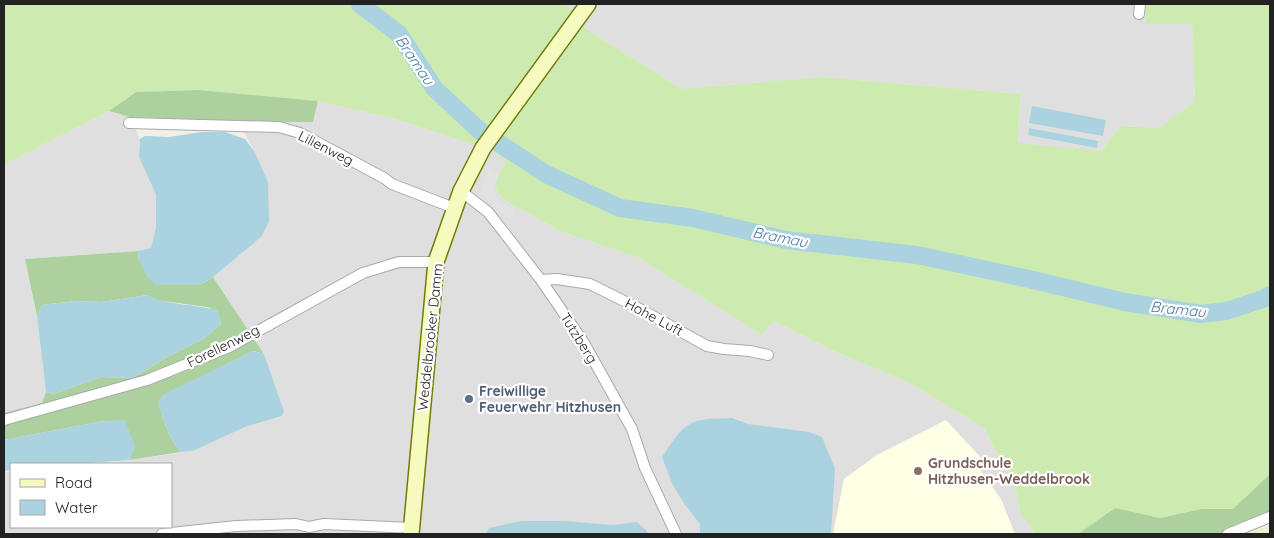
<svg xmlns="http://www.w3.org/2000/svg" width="1274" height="538" viewBox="0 0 1274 538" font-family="Quicksand,sans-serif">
<rect width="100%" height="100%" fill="#f2efe9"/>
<path fill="#e0dfdf" d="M564 4H1146L1145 24H1192L1195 101 1159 128 1121 126 1101 151 1017 144 1021 94 822 77 681 89 582 26 573 11Z
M318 101 396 119 475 145 491 151 506 159 494 186 502 199 562 232 639 258 762 335 774 321 838 353 910 383 984 428 1016 491 1020 513 1036 534H4V472L11 471V527H171V464H83L130 460 193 451 245 427 282 416 284 411 264 354 213 277 260 237 268 182 255 152 238 121 313 122Z
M109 111 130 117 140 139 139 157 156 195V227L151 249 139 251 25 259 37 316 46 392 42 403 4 413V165Z"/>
<path fill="#ffffe5" d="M946 420 982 459 976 464 1001 499 1015 534H833L844 479 877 455Z"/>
<path fill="#eef0d5" d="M1270 522V534H1241Z"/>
<path fill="#cdebb0" d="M4 4H564L573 11 475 145 396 119 318 101 199 90 136 92 109 111 4 165Z
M1146 4H1270V474L1233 509H1201L1160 518 1115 509 1078 534H1036L1020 513 1016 491 984 428 910 383 838 353 774 321 762 335 639 258 562 232 502 199 494 186 506 159 491 151 507 127 582 26 681 89 822 77 1021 94 1017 143 1101 151 1121 126 1159 128 1195 101 1192 24H1145Z"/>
<path fill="#add19e" d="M199 90 318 101 313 122H280L130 117 109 111 136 92Z
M139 251 138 259 157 285H200L213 277 264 354 253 351 164 395 158 402C164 420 168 438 181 452L130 460 134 446 104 421 4 440V413L42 403 46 392 53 394 101 377 132 378 167 357 203 339 221 324 217 311 207 307 156 300 148 295 101 302 76 301 42 305 37 316 25 259Z
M1270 474V522L1241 534H1078L1115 508 1160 518 1201 509H1233Z"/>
<path fill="#e2e2e2" d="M488 169 499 174 494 186 495 193 496 198 500 202 515 210 509 219 489 202 484 196 482 189 483 183Z"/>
<path fill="#aad3df" d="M1032 106 1106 120 1103 136 1029 123Z
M1029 128 1098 141 1097 148 1028 135Z
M201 132H225L245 139 255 152 268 182 269 222 261 237 213 277 200 285H157L148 278 138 259 139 251 151 248 156 227V195L139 157 140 139 145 136 169 137Z
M148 295C166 306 196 303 218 311L221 324 203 339 167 357 132 378 101 377 53 394 46 392 37 316 42 305 76 301 101 302Z
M253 351 264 354 284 411 282 416 245 427 193 451 181 452C168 438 164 420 158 402L164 394Z
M732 418 748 424 809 432 822 437 835 469 831 534H700V524L683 502 672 483 662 457C670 446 678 430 690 424 702 417 718 419 732 418Z
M125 420 135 446 130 460 77 464H11V470L4 471V440L104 421Z
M521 521H564L613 525 637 522 647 531 648 534H486L489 528Z"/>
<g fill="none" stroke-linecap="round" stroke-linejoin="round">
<path stroke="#aad3df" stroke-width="18" d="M360 4 399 34 434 88 480 131 548 175 620 208 693 218 786 240 917 255 1029 279 1125 302 1201 314 1226 311 1263 299 1270 295"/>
<g stroke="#a9a9a9" stroke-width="12">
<path id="street" d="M1139 14 1140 4
M129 123 279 127 300 133 384 178 392 184 454 208
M461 191 488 212 541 280 584 343 632 429 645 468 676 534
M541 280 557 279 590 284 640 309 707 346 724 349 750 351 768 355
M4 420 147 380 229 347 363 273 399 262H436
M162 534 236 526 296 524 309 527 324 524 412 528
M1228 534 1270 517"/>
</g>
<g stroke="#707d05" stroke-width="18">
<path id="secondary" d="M411 534 436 262 461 191 483 148 588 4"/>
</g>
<use href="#street" stroke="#fff" stroke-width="10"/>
<use href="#secondary" stroke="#f7fabf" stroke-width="15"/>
</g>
<circle fill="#5c6f8a" stroke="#fff" stroke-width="2" cx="469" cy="399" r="5"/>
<circle fill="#8d6e63" stroke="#fff" stroke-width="2" cx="918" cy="471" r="5"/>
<g text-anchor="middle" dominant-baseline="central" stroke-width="4.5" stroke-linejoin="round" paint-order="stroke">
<g font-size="14" fill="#222" stroke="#fff">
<text transform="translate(326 148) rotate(27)">Lilienweg</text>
<text transform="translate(654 317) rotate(28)">Hohe Luft</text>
<text transform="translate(430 337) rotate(-84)">Weddelbrooker Damm</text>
<text transform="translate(579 338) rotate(58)">Tutzberg</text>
<text transform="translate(223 346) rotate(-26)">Forellenweg</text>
</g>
<g font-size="14" font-weight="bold" fill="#4e5e75" stroke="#fff" text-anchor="start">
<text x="479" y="391">Freiwillige<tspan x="479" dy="16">Feuerwehr Hitzhusen</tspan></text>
</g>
<g font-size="14" font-weight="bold" fill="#785e54" stroke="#fff" text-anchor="start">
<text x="928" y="463">Grundschule<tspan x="928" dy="16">Hitzhusen-Weddelbrook</tspan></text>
</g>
<g font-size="15" font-style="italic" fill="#4a7aab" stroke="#fff">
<text transform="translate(415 60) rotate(56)">Bramau</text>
<text transform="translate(780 237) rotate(11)">Bramau</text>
<text transform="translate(1178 309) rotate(6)">Bramau</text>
</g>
</g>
<rect width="1274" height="538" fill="none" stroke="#222222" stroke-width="10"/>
<rect x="10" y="463" width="162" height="65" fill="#ffffff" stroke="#a7a7a7"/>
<rect x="20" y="479" width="25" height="8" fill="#f7fabf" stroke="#a7a7a7"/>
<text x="55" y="488" font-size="15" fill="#222222">Road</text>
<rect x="20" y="500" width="25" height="15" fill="#aad3df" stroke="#a7a7a7"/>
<text x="55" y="513" font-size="15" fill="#222222">Water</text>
</svg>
